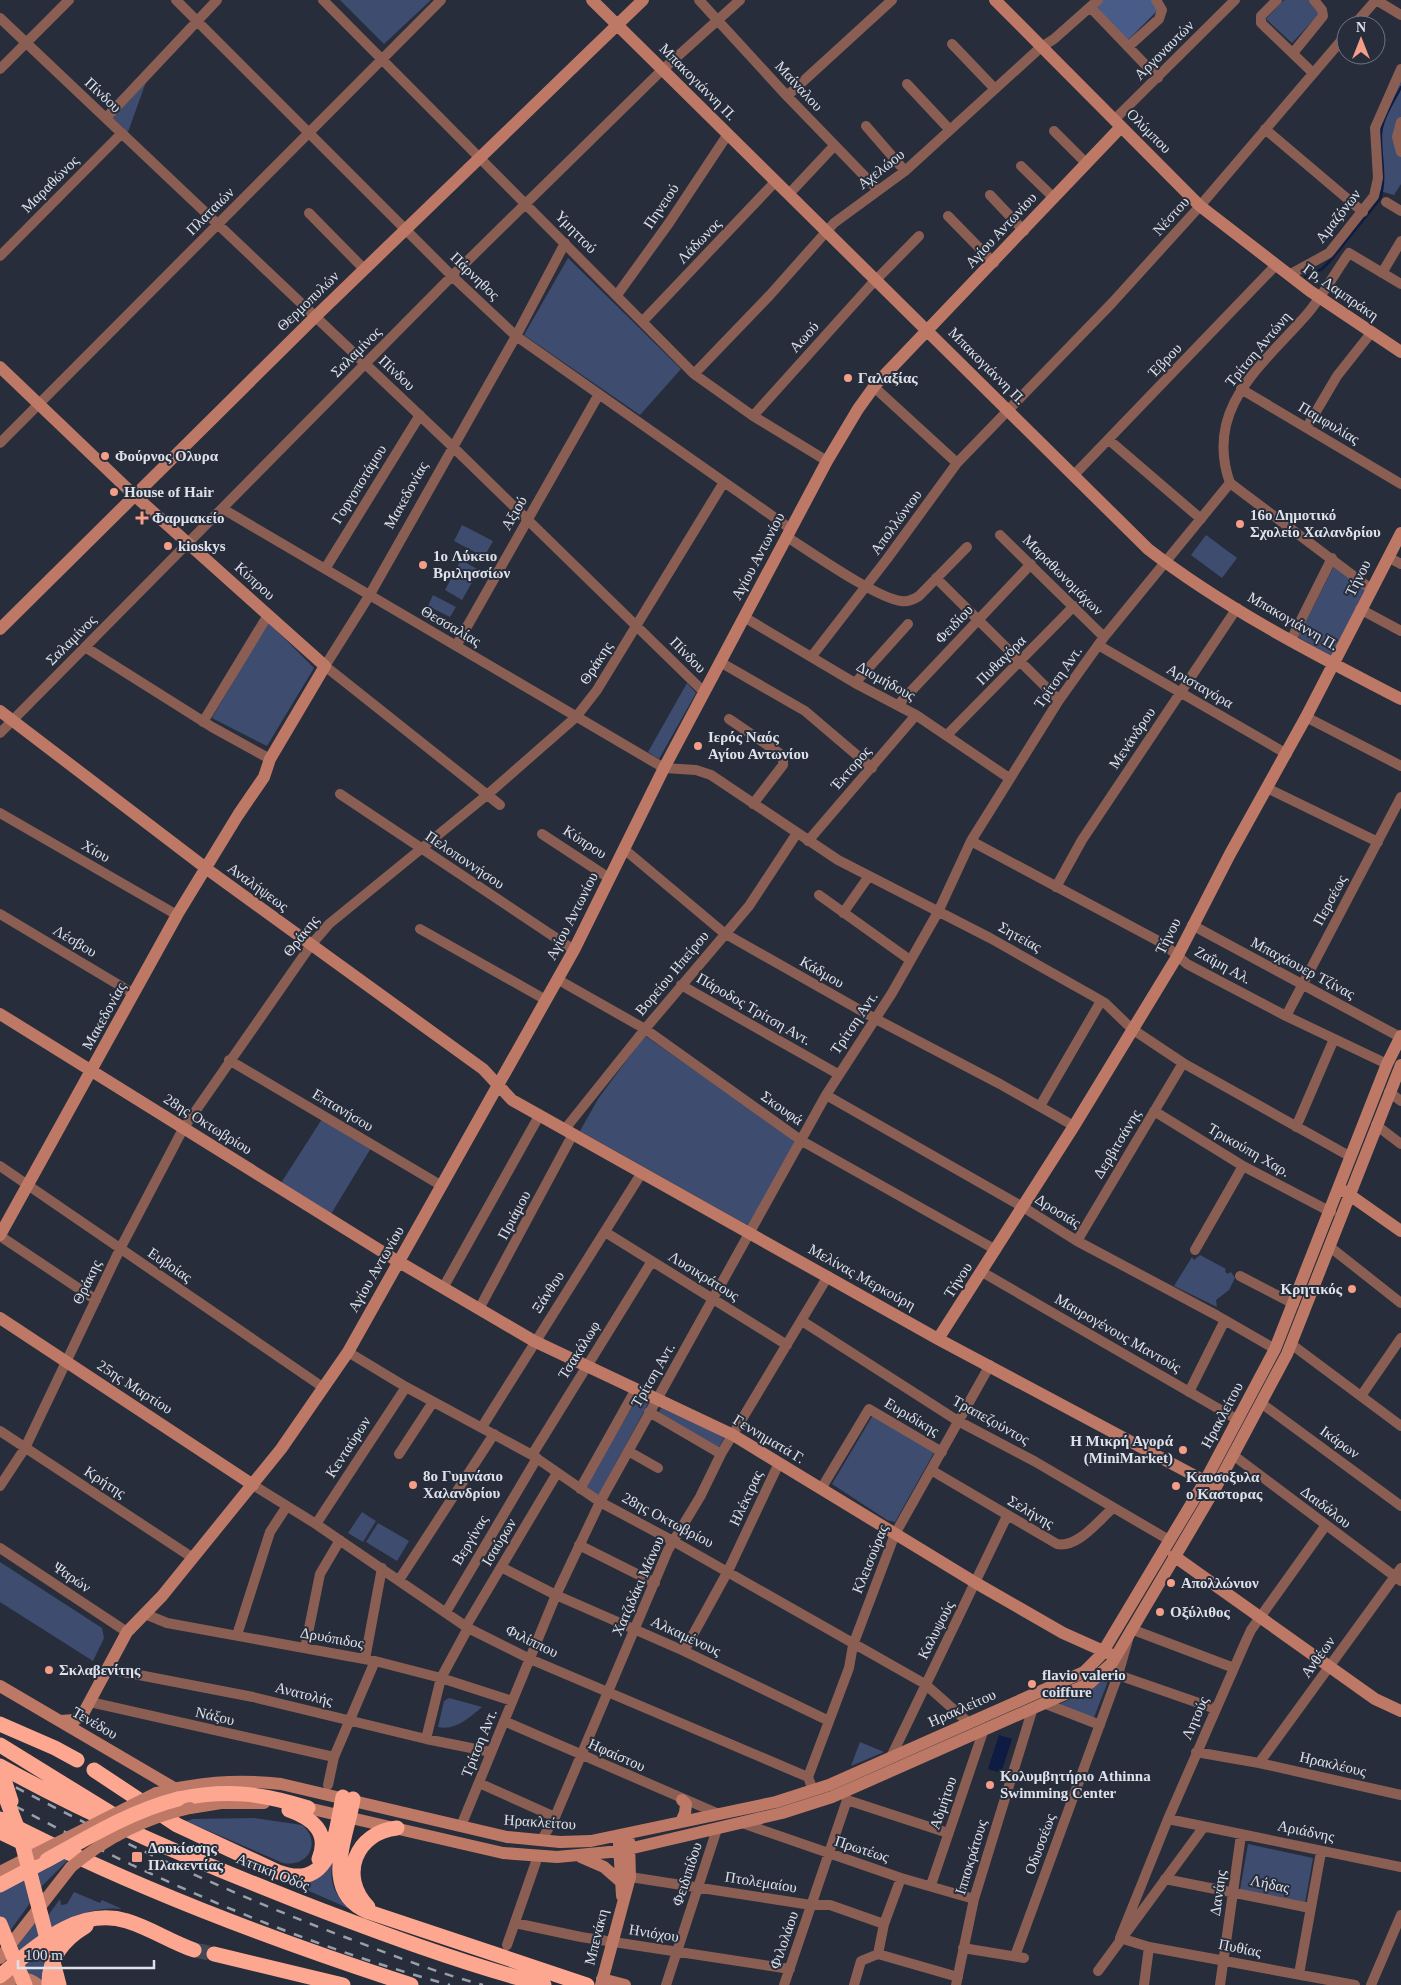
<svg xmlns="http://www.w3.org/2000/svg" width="1401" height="1985" viewBox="0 0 1401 1985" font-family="Georgia,serif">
<rect width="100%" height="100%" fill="#272d3a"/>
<path fill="#3e4c70" d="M340 0H431L384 44Z
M1284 0H1309L1321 12 1292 43 1266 19Z
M1401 80V184L1394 195 1380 191 1379 128Z
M146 82 128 132 113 118Z
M568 258 681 369 640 415 524 335Z
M462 525 493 541 484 557 454 541Z
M1206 535 1237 558 1222 578 1191 555Z
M461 560 479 570 462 600 445 590Z
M1334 566 1365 590 1331 656 1298 637Z
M433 595 456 607 450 617 428 606Z
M268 622 314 668 267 746 212 718Z
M687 683 696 693 659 759 648 752Z
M641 1033 797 1141 749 1226 580 1131 598 1099 643 1038Z
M322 1119 371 1148 331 1214 281 1183Z
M1200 1255 1226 1269 1225 1271 1227 1274 1231 1272 1235 1278 1229 1290 1216 1300 1217 1307 1174 1286 1192 1257 1194 1260Z
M638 1397 649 1402 598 1496 585 1487Z
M661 1408 725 1436 718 1449 658 1414Z
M873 1415 935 1451 895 1522 887 1520 832 1484Z
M362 1512 376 1521 363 1542 348 1533Z
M378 1523 409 1541 397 1561 366 1542Z
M0 1562 102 1628 104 1638 93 1661 0 1602Z
M1108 1675 1110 1676 1093 1720 1056 1706 1086 1691Z
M449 1698 482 1707C469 1718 455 1731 438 1727L444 1701Z
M860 1742 884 1752 851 1766Z
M254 1818 302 1825C322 1841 309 1868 283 1863L186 1821 193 1819Z
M87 1841 43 1885 7 1935 0 1919V1888Z
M1248 1844 1313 1858 1305 1903 1240 1890Z
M334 1857C328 1879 332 1893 350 1909L291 1883 302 1882Z
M74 1892 100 1903 102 1900 122 1909C74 1903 37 1942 0 1968L44 1911 47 1917 60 1899 61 1905 67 1904Z
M64 1931 45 1985 5 1973Z"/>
<path fill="#495b88" d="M1098 0H1152L1160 8 1127 41 1094 4Z"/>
<path fill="#0e1b42" d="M999 1735 1012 1739 1001 1773 988 1769Z"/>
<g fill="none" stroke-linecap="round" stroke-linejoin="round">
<path stroke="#0e1b42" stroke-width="2.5" d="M1305 277 1322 269 1330 261 1380 199C1387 177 1380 156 1381 134 1382 118 1394 101 1401 87"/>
<path stroke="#424854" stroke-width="15" stroke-dasharray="15 8" stroke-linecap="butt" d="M194 1950 214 1954"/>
<path stroke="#8a5e53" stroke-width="10" d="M176 0 452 276 516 336 791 529
M323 0 694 374 753 416 827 461
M699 0 787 96 878 190
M1277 0 1261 16V23L1313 73
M1376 0 1401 15
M1090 7 1158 78
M0 18 452 446 704 692
M1354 25 1376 0
M952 44 995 89
M1128 47 1159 19 1162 10 1156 0
M1293 53 1323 16 1322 10 1314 0
M0 69 69 0
M907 84 950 130
M787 96 892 0
M106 118 217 0
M1114 120 1235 0
M1401 122 1397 137 1401 152
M866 126 905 171
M1265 129 1363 212
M1054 131 1086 163
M1021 166 1053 197
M789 194 834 146
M990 195 1024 231
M1386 202 1401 211
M309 213 364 269
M948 216 994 263
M0 256 122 133
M1382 273 1401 241
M1289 275 1329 253 1374 196 1378 178 1375 128 1401 69
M617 295 669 223 728 134
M643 321 776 181
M694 374 770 295 834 223 905 171 1040 48 1054 39 1098 0
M874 387 957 463
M1241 389 1401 484
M753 416 869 287 919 236
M1307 427 1337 376 1371 333
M1109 440 1201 519
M0 443 441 0
M1074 475 1276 265
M1230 483C1203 407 1264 364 1308 313 1323 295 1335 273 1349 253L1401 284
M1230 483 1371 589
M223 509 664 768 696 770 711 775 838 860 990 938 1093 996 1105 1003 1132 1029 1183 1063 1351 1157
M1000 535 1104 637
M787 537C811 552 876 598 901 601 907 602 913 600 919 596L967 547
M1388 557 1401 564
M325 569 420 415
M936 578 1059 700
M1360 609 1401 631
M744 617 855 683 916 715 1009 778
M1291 640 1332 558
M1098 645 1287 754
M456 646 599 394
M85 647 212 727 270 759
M812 656 887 559 957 463 1112 303 1200 206 1346 35
M720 662 805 711 872 768
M855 683 908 624
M898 705 1031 564
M1306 717 1401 766
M729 719 779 753 783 760V765L753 804
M203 722 268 615
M0 733 452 276 659 73 740 0
M947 735 1074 606
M1267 788 1378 842
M340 794 574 950
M500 805 325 666 369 596 516 336 565 243
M0 813 177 915
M542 834 609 878
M808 841 916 715
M971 841 1164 944 1187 964 1286 1016 1387 1064
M624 849 724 933 874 1018 1000 1084 1074 1126
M1056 887 1082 840 1237 608
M819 895 910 960
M843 913 869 876
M0 914 134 994
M1192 925 1400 1037
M420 929 546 1000
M557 979 645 1029 802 1141 996 1250
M681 985 838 1074
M1286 1016 1401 797
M229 1060 442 1186
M1389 1092 1401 1101
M826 1095 1023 1207 1077 1241 1216 1315 1275 1349
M1040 1106 1101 1001
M1154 1111 1243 1166 1331 1212
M1376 1125 1401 1144
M1296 1127 1334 1039
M565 1129 645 1029 749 906 797 833
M0 1166 324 1388
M605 1232 787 1345
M0 1236 96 1300
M1077 1241 1183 1063
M1330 1247 1401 1303
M1195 1250 1243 1166
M982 1272 1238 1420
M1240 1276 1294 1304
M443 1288 539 1116
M479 1309 573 1134
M802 1321 958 1421 1034 1461 1169 1540
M1291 1344 1401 1426
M348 1352 406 1387 532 1455 600 1502 673 1541 925 1684 969 1723
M1189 1392 1225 1320
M1361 1396 1401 1338
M1261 1403 1401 1506
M649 1412 721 1454
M482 1427 641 1174
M0 1431 193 1558
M628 1451 658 1468
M399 1454 433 1402
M532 1455 652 1261
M1233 1455 1401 1581
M931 1470 1057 1544C1078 1548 1098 1521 1112 1509
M253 1485 316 1524 468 1628 530 1659 808 1777 813 1790
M0 1486 25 1448 120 1249 183 1129 311 945 329 924 487 795 576 717 597 690 724 482
M580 1489 636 1389
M821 1489 869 1409 942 1452
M316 1524 406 1387
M1326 1525 1251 1630 1245 1643 1168 1819 1120 1938 1149 1947 1355 1985
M579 1545 655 1583
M0 1548 127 1632
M501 1567 556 1595 684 1651 829 1721
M399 1580 494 1434
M446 1612 537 1458
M145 1614 167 1623 375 1661 441 1678 512 1701
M466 1626 557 1473
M237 1635 270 1532 287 1506
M305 1648 320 1574 340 1540
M684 1651 728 1571 779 1463
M365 1659 382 1568
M108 1669 253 1697 426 1739 491 1752
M1118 1675 1216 1709
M90 1702 334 1757
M1046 1704 1100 1725
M504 1721 719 1814
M426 1739 441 1678 468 1628
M1196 1752 1259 1763 1401 1795
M891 1757 1007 1516
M1259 1763 1401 1568
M808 1777 849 1668 853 1645 895 1534 990 1365
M479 1783 555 1817
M328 1785 334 1757 375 1661
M847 1800 948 1833
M1168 1819 1401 1867
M742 1823 901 1878 974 1899
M461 1826 556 1595 600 1502 826 1095 892 993 938 912 971 841 1059 700 1104 637 1230 483
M541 1841 555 1817 668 1550 700 1497 721 1454 828 1276
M630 1877 811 1905H830L884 1924
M1165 1879 1310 1908
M931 1885 983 1732
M515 1923 581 1937 790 1969
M507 1945 538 1856
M963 1948 1024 1958
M878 1954 958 1977
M878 1954 884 1924 901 1878
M1015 1956 1118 1675 1131 1629 1234 1668
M1098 1971 1203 1828
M1299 1974 1321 1852
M666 1985 717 1829
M784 1985 847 1800 844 1792
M854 1985 861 1961 878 1954
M956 1985 974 1899 1032 1711
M1144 1985 1149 1947
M1220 1985 1241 1835
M1371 1985 1401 1915"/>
<path stroke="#be7966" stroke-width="12" d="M592 0 1148 549C1224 608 1316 655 1401 699
M995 0 1200 206 1310 291 1401 352
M0 367 134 495 325 666 270 759 264 777 238 815 177 915 0 1235
M0 629 315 317 643 0
M0 711 211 872 483 1069 512 1100 938 1339 1212 1485
M0 1014 394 1259 534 1341 733 1435 976 1583 1063 1633 1110 1654
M1344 1191 1401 1231
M0 1318 253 1485
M938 1339 1074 1126 1178 955 1230 854 1306 717 1401 533
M1174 1556 1375 1699 1401 1711
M0 1686 174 1788
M60 1721 75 1720 83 1714 127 1632 162 1596 281 1449 348 1352 574 950 664 768 827 461 858 409 876 384 1121 127
M156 1793C198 1782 238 1779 281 1784L507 1837 560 1842 591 1841 776 1802 829 1785 1084 1672 1101 1655 1205 1481 1275 1349 1387 1064 1401 1036
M299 1806 503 1853 557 1857 620 1851 782 1813 832 1797 1090 1683 1112 1663 1216 1487 1287 1354 1401 1065
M190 1808 221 1803H264
M681 1822 685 1813 686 1804 682 1800
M619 1844 622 1896
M581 1857 604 1867 620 1881
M0 1872 33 1855
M0 1958 71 1867
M602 1979 625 1985
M1 1985C12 1977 27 1975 38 1985
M601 1985 630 1877 629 1841"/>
<path stroke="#fea790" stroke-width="15" d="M0 1724 55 1748 77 1760
M0 1745 112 1814
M0 1766C96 1819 198 1862 300 1902 380 1933 461 1963 544 1985
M94 1770 177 1825 278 1872C332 1892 335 1834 343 1797
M178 1799C226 1789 262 1793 308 1808
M353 1799C347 1837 319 1892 369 1912L587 1985
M289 1810C312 1818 330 1832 319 1859
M0 1819C132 1887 270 1939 411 1985
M0 1832 50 1856
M0 1885 47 1860
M368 1907C338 1876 356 1832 397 1828
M214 1954 343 1985
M0 1976C36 1947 77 1906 127 1921 150 1928 171 1942 194 1950
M49 1985C48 1959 64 1939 86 1926"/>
<path stroke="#9a9fa9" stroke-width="2.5" stroke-dasharray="9 9" stroke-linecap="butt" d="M0 1779C113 1839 230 1894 350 1939 394 1956 438 1973 483 1985
M0 1798C143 1875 293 1942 450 1985"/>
<path stroke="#be7966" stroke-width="12" d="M35 1854 156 1793
M71 1867C106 1838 145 1818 190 1808"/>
<path stroke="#fea790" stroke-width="15" d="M0 1767 11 1801
M4 1793 20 1835 59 1985
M47 1860C89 1837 131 1811 178 1799
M0 1924 25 1985"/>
</g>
<g fill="#f49e87" stroke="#272d3a" stroke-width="2">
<circle cx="848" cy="378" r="5"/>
<circle cx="105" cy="456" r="5"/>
<circle cx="114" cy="492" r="5"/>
<path d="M139.5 510.5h5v5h5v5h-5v5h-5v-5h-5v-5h5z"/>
<circle cx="1240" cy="524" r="5"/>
<circle cx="168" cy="546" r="5"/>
<circle cx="423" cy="565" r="5"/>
<circle cx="698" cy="746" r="5"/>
<circle cx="1352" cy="1289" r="5"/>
<circle cx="1183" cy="1450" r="5"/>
<circle cx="413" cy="1485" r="5"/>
<circle cx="1176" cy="1486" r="5"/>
<circle cx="1171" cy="1583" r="5"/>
<circle cx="1160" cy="1612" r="5"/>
<circle cx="49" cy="1670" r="5"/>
<circle cx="1032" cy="1684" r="5"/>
<circle cx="990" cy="1785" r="5"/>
<rect x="131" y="1851" width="12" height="12" rx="2.5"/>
</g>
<g text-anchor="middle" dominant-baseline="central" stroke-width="4" stroke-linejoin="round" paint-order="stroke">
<g font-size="15" fill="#dde1ea" stroke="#272d3a">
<text transform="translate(1164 50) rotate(-45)">Αργοναυτών</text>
<text transform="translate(698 82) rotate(45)">Μπακογιάννη Π.</text>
<text transform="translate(799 86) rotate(47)">Μαίναλου</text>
<text transform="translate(103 95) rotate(43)">Πίνδου</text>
<text transform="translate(1149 131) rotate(45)">Ολύμπου</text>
<text transform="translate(881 169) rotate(-38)">Αχελώου</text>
<text transform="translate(50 184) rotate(-45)">Μαραθώνος</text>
<text transform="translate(661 206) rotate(-56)">Πηνειού</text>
<text transform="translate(210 211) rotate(-45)">Πλαταιών</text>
<text transform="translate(1171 216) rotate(-48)">Νέστου</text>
<text transform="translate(1338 216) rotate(-52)">Αμαζόνων</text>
<text transform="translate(1001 230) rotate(-47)">Αγίου Αντωνίου</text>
<text transform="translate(576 232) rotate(46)">Υμηττού</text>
<text transform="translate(699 241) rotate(-46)">Λάδωνος</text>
<text transform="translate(475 276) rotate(44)">Πάρνηθος</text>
<text transform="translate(1341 292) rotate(35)">Γρ, Λαμπράκη</text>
<text transform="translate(308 301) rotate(-44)">Θερμοπυλών</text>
<text transform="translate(804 337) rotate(-48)">Αωού</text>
<text transform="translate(1258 349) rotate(-50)">Τρίτση Αντώνη</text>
<text transform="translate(356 352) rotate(-45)">Σαλαμίνος</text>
<text transform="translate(1165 360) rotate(-46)">Έβρου</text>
<text transform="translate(987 366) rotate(45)">Μπακογιάννη Π.</text>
<text transform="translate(397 373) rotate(43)">Πίνδου</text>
<text transform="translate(1329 423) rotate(31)">Παμφυλίας</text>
<text transform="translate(359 484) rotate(-58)">Γοργοποτάμου</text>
<text transform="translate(406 495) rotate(-61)">Μακεδονίας</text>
<text transform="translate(514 513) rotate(-60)">Αξιού</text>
<text transform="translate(896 522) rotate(-54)">Απολλώνιου</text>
<text transform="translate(758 556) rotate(-62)">Αγίου Αντωνίου</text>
<text transform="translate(1063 575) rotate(45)">Μαραθωνομάχων</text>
<text transform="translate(1358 578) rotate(-63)">Τήνου</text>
<text transform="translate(255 581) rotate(42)">Κύπρου</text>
<text transform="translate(1293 621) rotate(30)">Μπακογιάννη Π.</text>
<text transform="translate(954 624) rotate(-46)">Φειδίου</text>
<text transform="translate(451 626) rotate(30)">Θεσσαλίας</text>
<text transform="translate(71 640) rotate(-45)">Σαλαμίνος</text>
<text transform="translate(688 655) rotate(45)">Πίνδου</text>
<text transform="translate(1001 660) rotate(-45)">Πυθαγόρα</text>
<text transform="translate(596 663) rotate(-57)">Θράκης</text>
<text transform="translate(1058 677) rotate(-55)">Τρίτση Αντ.</text>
<text transform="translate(886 681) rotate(29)">Διομήδους</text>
<text transform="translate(1200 686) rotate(30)">Αρισταγόρα</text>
<text transform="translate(1132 738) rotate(-56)">Μενάνδρου</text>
<text transform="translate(851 768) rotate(-49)">Έκτορος</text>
<text transform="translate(585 842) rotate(33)">Κύπρου</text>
<text transform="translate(96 851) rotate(30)">Χίου</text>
<text transform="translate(465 860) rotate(34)">Πελοποννήσου</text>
<text transform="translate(258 887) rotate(36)">Αναλήψεως</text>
<text transform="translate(1330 900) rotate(-62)">Περσέως</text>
<text transform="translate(572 916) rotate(-63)">Αγίου Αντωνίου</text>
<text transform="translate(301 936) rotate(-52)">Θράκης</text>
<text transform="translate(1168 936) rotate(-63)">Τήνου</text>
<text transform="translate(1020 937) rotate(29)">Σητείας</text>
<text transform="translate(75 941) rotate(31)">Λέσβου</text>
<text transform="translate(1223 965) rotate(29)">Ζαΐμη Αλ.</text>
<text transform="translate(1303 968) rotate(28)">Μπαχάουερ Τζίνας</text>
<text transform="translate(822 972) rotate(30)">Κάδμου</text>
<text transform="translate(672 973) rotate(-50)">Βορείου Ηπείρου</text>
<text transform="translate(754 1009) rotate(30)">Πάροδος Τρίτση Αντ.</text>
<text transform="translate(104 1016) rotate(-61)">Μακεδονίας</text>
<text transform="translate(854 1023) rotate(-56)">Τρίτση Αντ.</text>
<text transform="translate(782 1108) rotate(35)">Σκουφά</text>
<text transform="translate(343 1110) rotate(31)">Επτανήσου</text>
<text transform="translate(208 1124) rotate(32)">28ης Οκτωβρίου</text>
<text transform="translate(1117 1144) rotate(-59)">Δερβιτσάνης</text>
<text transform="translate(1249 1150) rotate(30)">Τρικούπη Χαρ.</text>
<text transform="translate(1058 1211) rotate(32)">Δροσιάς</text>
<text transform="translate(514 1215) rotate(-62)">Πριάμου</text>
<text transform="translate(170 1265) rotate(34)">Ευβοίας</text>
<text transform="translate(376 1269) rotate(-60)">Αγίου Αντωνίου</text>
<text transform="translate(704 1276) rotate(32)">Λυσικράτους</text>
<text transform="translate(862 1277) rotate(29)">Μελίνας Μερκούρη</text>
<text transform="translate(958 1280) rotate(-57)">Τήνου</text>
<text transform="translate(87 1282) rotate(-64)">Θράκης</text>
<text transform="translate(548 1292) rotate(-57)">Ξάνθου</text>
<text transform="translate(1118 1333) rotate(30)">Μαυρογένους Μαντούς</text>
<text transform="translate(579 1350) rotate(-58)">Τσακάλωφ</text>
<text transform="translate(653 1375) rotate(-60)">Τρίτση Αντ.</text>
<text transform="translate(135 1387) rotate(33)">25ης Μαρτίου</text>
<text transform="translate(1222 1415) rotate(-62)">Ηρακλείτου</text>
<text transform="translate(912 1417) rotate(31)">Ευριδίκης</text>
<text transform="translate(991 1420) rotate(29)">Τραπεζούντος</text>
<text transform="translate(769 1439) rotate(31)">Γεννηματά Γ.</text>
<text transform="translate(1340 1442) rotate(36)">Ικάρων</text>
<text transform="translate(348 1447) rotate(-57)">Κενταύρων</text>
<text transform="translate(105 1482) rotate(33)">Κρήτης</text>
<text transform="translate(746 1498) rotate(-65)">Ηλέκτρας</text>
<text transform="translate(1326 1507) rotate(37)">Δαιδάλου</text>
<text transform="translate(1031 1512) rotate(30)">Σελήνης</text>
<text transform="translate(668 1520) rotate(28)">28ης Οκτωβρίου</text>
<text transform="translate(470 1540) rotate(-59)">Βεργίνας</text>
<text transform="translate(499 1542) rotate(-59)">Ισαύρων</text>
<text transform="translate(870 1559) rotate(-68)">Κλεισούρας</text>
<text transform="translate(72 1577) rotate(34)">Ψαρών</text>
<text transform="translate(638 1586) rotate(-66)">Χατζιδάκι Μάνου</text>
<text transform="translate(936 1630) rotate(-63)">Καλυψούς</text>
<text transform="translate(686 1636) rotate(25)">Αλκαμένους</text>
<text transform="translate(332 1638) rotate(10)">Δρυόπιδος</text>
<text transform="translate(532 1641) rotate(26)">Φιλίππου</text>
<text transform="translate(1318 1657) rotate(-54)">Ανθέων</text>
<text transform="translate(304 1694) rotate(14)">Ανατολής</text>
<text transform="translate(962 1708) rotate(-24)">Ηρακλείτου</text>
<text transform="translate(215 1716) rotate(13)">Νάξου</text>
<text transform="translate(1195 1718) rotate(-66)">Λητούς</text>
<text transform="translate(95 1723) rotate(30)">Τενέδου</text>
<text transform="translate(479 1743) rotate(-68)">Τρίτση Αντ.</text>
<text transform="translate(617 1755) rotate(24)">Ηφαίστου</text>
<text transform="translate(1333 1764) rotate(13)">Ηρακλέους</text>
<text transform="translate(943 1803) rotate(-71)">Αδμήτου</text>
<text transform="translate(540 1822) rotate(4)">Ηρακλείτου</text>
<text transform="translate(1306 1831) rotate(12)">Αριάδνης</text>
<text transform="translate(1040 1844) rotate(-70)">Οδυσσέως</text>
<text transform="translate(862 1849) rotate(18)">Πρωτέως</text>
<text transform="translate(971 1857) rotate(-73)">Ιπποκράτους</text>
<text transform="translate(273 1872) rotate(22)">Αττική Οδός</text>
<text transform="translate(687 1874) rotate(-72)">Φειδιπίδου</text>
<text transform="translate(761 1882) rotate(9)">Πτολεμαίου</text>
<text transform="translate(1270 1884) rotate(12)">Λήδας</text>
<text transform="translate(1218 1893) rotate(-82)">Δανάης</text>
<text transform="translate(654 1933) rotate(9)">Ηνιόχου</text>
<text transform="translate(596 1937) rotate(-76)">Μπενάκη</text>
<text transform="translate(784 1940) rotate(-71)">Φιλολάου</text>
<text transform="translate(1240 1948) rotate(11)">Πυθίας</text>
</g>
<g font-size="15" font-weight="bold" fill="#dde1ea" stroke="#272d3a" text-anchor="start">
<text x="858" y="378">Γαλαξίας</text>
<text x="115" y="456">Φούρνος Ολυρα</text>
<text x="124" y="492">House of Hair</text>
<text x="1250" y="515">16ο Δημοτικό<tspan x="1250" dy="17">Σχολείο Χαλανδρίου</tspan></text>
<text x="152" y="518">Φαρμακείο</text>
<text x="178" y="546">kioskys</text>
<text x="433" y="556">1o Λύκειο<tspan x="433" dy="17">Βριλησσίων</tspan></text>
<text x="708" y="737">Ιερός Ναός<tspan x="708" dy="17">Αγίου Αντωνίου</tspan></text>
<text x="1342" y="1289" text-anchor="end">Κρητικός</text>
<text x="1173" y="1441" text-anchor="end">Η Μικρή Αγορά<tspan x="1173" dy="17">(MiniMarket)</tspan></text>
<text x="423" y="1476">8ο Γυμνάσιο<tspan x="423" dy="17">Χαλανδρίου</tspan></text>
<text x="1186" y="1477">Καυσοξυλα<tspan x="1186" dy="17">ο Καστορας</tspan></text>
<text x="1181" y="1583">Απολλώνιον</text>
<text x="1170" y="1612">Οξύλιθος</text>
<text x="59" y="1670">Σκλαβενίτης</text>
<text x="1042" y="1675">flavio valerio<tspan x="1042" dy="17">coiffure</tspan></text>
<text x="1000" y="1776">Κολυμβητήριο Athinna<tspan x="1000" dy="17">Swimming Center</tspan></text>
<text x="148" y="1848">Δουκίσσης<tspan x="148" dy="17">Πλακεντίας</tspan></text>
</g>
</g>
<g transform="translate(1361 40)"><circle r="24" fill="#272d3a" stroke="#707580"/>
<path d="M0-4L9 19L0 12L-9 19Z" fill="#f49e87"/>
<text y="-8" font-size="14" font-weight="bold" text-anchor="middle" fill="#dde1ea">N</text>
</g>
<path d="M18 1960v8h136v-8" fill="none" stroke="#dde1ea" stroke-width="2.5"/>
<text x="25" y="1960" font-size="15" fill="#dde1ea" stroke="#272d3a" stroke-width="4" paint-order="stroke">100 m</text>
</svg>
